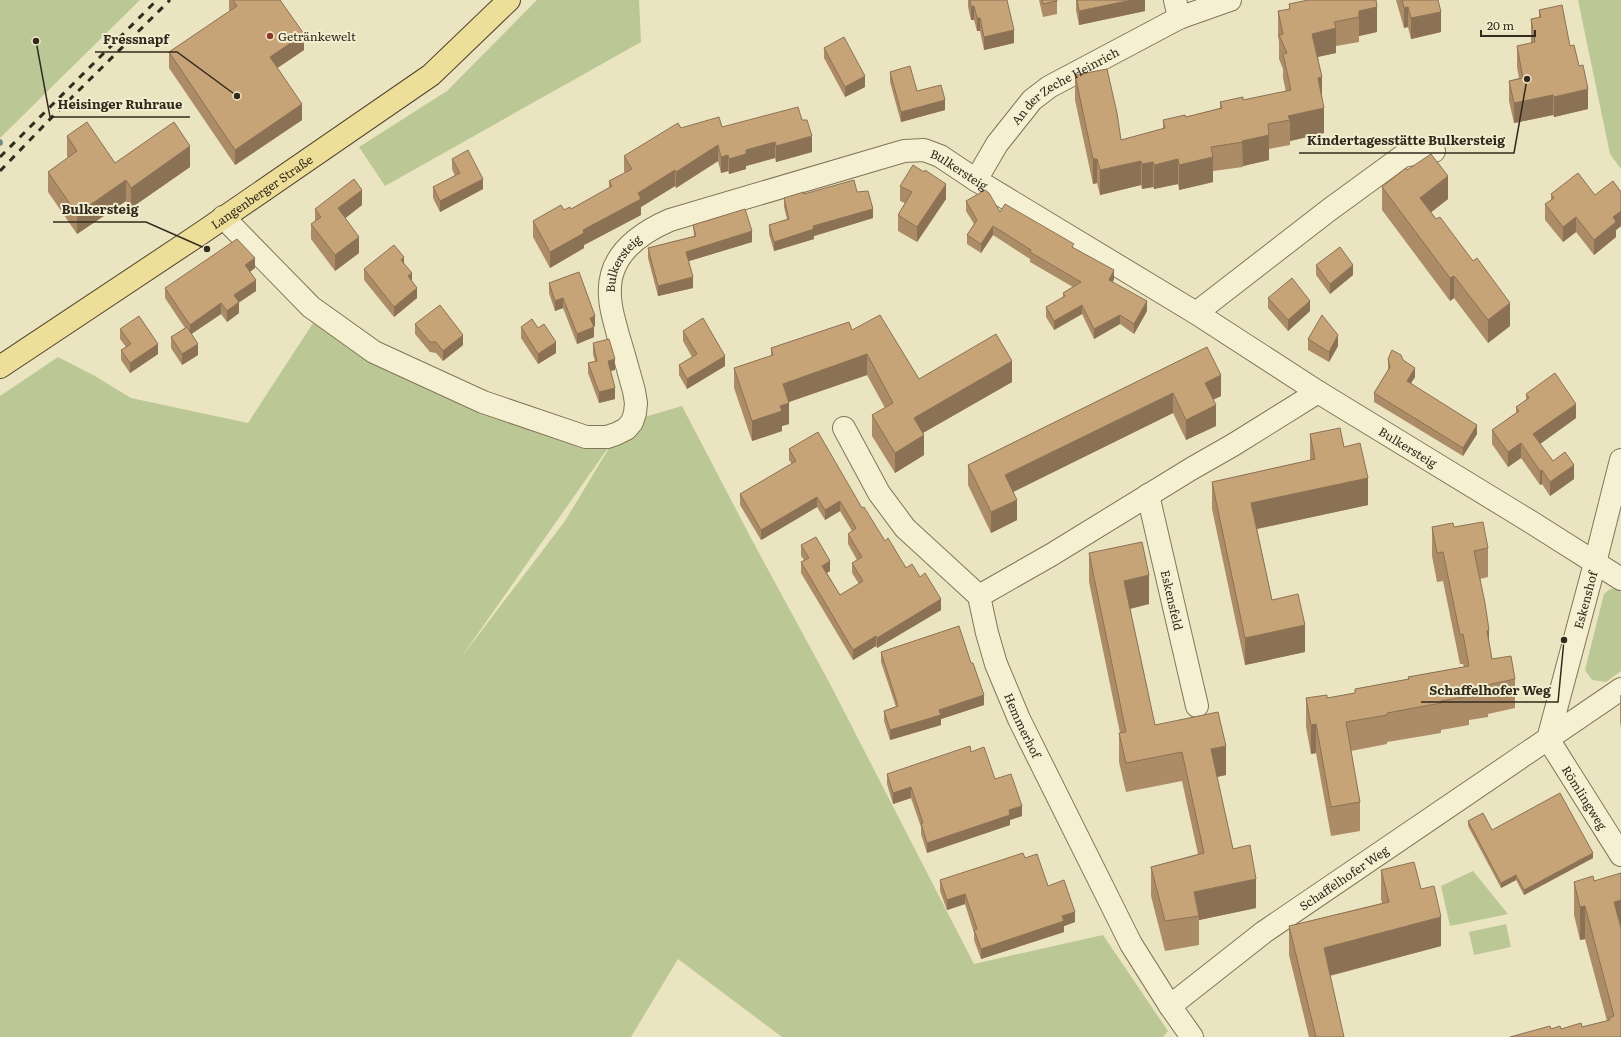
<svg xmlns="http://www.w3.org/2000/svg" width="1621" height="1037" viewBox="0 0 1621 1037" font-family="Literata,serif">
<rect width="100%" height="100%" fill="#ebe4c0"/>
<path fill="#bbc895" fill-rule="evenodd" d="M0 0H140L0 138Z
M537 0H639L641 42 385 186 359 147 447 91Z
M1578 0H1621V169L1610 154Z
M315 320 588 441 641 418 682 406 752 540 829 682 974 964 1103 935 1168 1031 1163 1037H782L678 959 631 1037H0V396L58 357 95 376 131 398 248 423ZM609 448 565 521 460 659 608 448Z
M1610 589H1619L1621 590V671L1606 682 1592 680 1585 670 1604 594Z
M1473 871 1508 914 1450 926 1441 886Z
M1506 924 1511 947 1474 955 1469 932Z"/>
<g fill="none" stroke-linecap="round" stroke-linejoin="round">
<path stroke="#6b8a86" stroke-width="5.5" d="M0 142V143"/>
<g stroke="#837559" stroke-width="24">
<g id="minor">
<path d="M1175 0 1179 18"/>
<path id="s1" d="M976 180 997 144 1032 100 1049 87 1179 18 1230 0"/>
<path id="s2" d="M223 217 311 307 374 352 483 402 586 437H607L616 434 626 429 632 422 635 413 636 403 634 391C629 373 624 354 618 335 615 322 610 309 610 296 607 256 638 234 670 220L904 151 924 150 940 156 976 180 1196 313 1318 392 1531 522 1621 579"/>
<path d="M1196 313 1329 210 1403 156 1434 151"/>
<path id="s3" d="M844 428 879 493 905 528 979 596 987 633 996 664 1019 719 1131 944 1170 1006 1192 1037"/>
<path id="s4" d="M1148 495 1197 706"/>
<path d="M979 596 1051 555 1191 469 1233 445 1318 392"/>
<path id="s5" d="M1548 739 1595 563 1621 460"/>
<path id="s6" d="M1548 739 1621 855"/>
<path id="s7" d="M1170 1006 1264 932 1621 689"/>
</g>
</g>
<g stroke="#50422d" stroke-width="24">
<g id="major">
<path id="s8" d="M0 367 200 234 431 75 509 0"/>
</g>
</g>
<use href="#minor" stroke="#f6f0d2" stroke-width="22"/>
<use href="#major" stroke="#edde99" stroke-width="22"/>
<path stroke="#332a1d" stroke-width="3" stroke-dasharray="7 7" stroke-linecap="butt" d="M0 157 157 0
M0 171 55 114 170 0"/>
</g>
<path fill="#ab8c67" d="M229 0H280L304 50 277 68 302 120 235 165 169 68V52L230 11 229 10Z
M968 0H1007L1014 43 984 50 980 31H977L974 20H971L968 7Z
M1039 0H1057V14L1043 17Z
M1076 0H1145V11L1079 25 1076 10Z
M1376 0 1377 32 1359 36V42L1336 46V53L1318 57 1322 99 1324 133 1290 141V145L1269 149V160L1243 166V167L1213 171V182L1179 190 1178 184 1154 189 1153 187 1142 189 1141 185 1100 195 1097 183 1093 184 1075 100V75L1121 140 1163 129V120L1186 117 1220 108V102L1243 100 1286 92 1283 78V69L1279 59V42L1278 36V11L1289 9V4Z
M1396 0H1438L1441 32 1411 39 1408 27 1404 28Z
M1539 10 1570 46 1588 109 1554 117 1553 115 1514 123 1509 101V81L1519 78 1517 67V46L1531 43V19L1539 18Z
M824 48 865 87 845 97 824 58Z
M890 72 917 91 945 110 901 122 890 82Z
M722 127 812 152 776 162 775 158 746 166V169L729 174 728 171 721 173 718 161 676 188 675 186 641 207V215L584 245V248L550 268 533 237V221L564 210 571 209 609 188V181L625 173 624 171V156L681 128Z
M67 136 115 163 190 167 131 208 126 201 77 234 48 192V172L68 158 67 156Z
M452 159 483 189 440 212 433 198V187L455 176 452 169Z
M1407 170 1448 199 1431 212 1510 326 1488 343 1454 298 1450 301 1382 210V187Z
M924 172 946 199 917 242 898 231V215L905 203 900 201V186Z
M857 192 873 218 814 236V239L774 251 769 234V225L787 219 784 207V198L804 194Z
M1621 192V226L1616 230V237L1594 255 1576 232 1563 242 1545 220V204L1551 200V194L1595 195Z
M966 201 1000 212 1074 248 1114 279 1113 282 1147 311 1134 334 1120 324 1094 339 1082 314 1054 330 1046 317V307L1063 298V293L1073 287 1030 262V259L993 235 981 253 967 244V235L974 224 966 211Z
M362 205 345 218 359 253 335 271 311 239V224L315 222V209Z
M693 225 752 242 689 261 693 288 658 296 648 258V248L694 236Z
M404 263 412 281 417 298 394 317 364 280V269Z
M1316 265 1353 275 1330 294 1316 275Z
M255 268 250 272 256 291 239 302V313L227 322 221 314 191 334 198 355 182 365 171 348V337L185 328 165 298V288Z
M549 283 595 326 594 327V337L577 344 563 308 555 311 549 293Z
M1268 298 1310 311 1288 331 1268 308Z
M415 324 463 345 443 361 436 353 430 352 415 334Z
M521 327 556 353 538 364 521 338Z
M120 329 158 354 130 373 121 360V350L126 347 120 339Z
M852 330 919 379 1012 382 923 433 924 455 895 473 872 436V415L885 408 867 375 789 402V424L782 426V431L752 441 734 388V368L771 356V348Z
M683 331 725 366 687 389 679 375V365L692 357 683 341Z
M1308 339 1338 346 1329 362 1308 350Z
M593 343 615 370 611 371 615 399 599 403 588 373V363L595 361 593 354Z
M1207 347 1221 396 1213 400 1216 426 1186 440 1173 413 1013 492 1017 520 991 533 968 485V465Z
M1388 359 1403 360 1415 377 1411 383 1477 434 1463 456 1374 402V393L1388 370Z
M1526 394 1576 418 1540 444 1553 461 1574 479 1550 496 1542 484 1540 485 1521 458 1508 467 1492 444V430L1516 413V407L1526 400Z
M1310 434 1344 447 1368 505 1257 529 1272 600 1305 652 1245 665 1212 509V482L1310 461Z
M789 449 862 508 885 541 941 610 877 648 876 646 853 660 801 573V562L804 560 801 556V545L830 571 827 573 840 595 859 584 852 573V563L857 560 848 544V534L852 531 840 511 825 520 817 507 761 540 740 505V494L792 464 789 460Z
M1432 527H1454L1488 548V577L1480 579 1489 641 1492 659 1515 679V708L1488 714V717L1469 720V725L1441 730V733L1387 742V744L1351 751 1360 802V831L1331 836 1316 753 1311 754 1306 727V698H1327L1355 693V689L1408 679V677L1464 667 1463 664H1460L1443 581 1437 582 1432 556Z
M1089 553 1149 604 1130 609 1155 725 1226 775 1217 777 1233 849 1256 908 1199 920V945L1165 951 1151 896V867L1198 854 1182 781 1126 792 1119 762V733H1120L1089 582Z
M881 652 984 705 941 719V725L890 740 884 721V711L896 707 881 662Z
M1620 695H1621V728L1620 722Z
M971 752 995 779 1022 816 1010 820V825L927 853 921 834V827L911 798 893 804 887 784V774Z
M1468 821 1492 830 1593 858 1524 895 1516 880 1501 888 1468 826Z
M1025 858 1048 886 1075 922 1064 926V932L981 959 974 940V933L965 904 947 910 940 891V880Z
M1381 870 1421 889 1441 946 1330 976 1344 1037H1309L1289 955V926L1382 903 1381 899Z
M1594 881 1621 1037 1551 1029 1582 1027 1607 1021 1585 939 1580 940 1574 915V882Z"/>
<path fill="#8b7254" d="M1132 0H1145V11L1079 25V11Z
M974 6V20H971V7Z
M1377 7V32L1359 36V11Z
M1408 7V27L1404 28V8Z
M1441 12V32L1411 39V18Z
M977 18H980V31H977Z
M1336 28V53L1312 58V34Z
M1014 30V43L984 50V37Z
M304 34V50L270 73V57Z
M865 76V87L845 97V87Z
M1322 77V102L1318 78Z
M1588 89V109L1554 117V97Z
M1553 95V115L1514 123V103Z
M945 100V110L901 122V112Z
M302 104V120L235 165V150Z
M1324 108V133L1290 141V120L1288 116Z
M1269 135V160L1243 166 1242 141Z
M812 136V152L776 162V146Z
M775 142V158L746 166V169L729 174V159L746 150Z
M718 145V161L676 188V172Z
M190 146V167L131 208V188Z
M728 155V171L721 173V157Z
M1213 157V182L1179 190V165Z
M1093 159H1097V183L1093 184Z
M1178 159V184L1154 189V165Z
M1141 161V185L1100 195V170Z
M1153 162V187L1142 189V164Z
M675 170V186L641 207V215L584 245V248L550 268V252L638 193Z
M1448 176V199L1420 221V198Z
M483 179V189L440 212V201Z
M126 180V201L77 234V214Z
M946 184V199L917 242V227Z
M362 190V205L338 224V208Z
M873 209V218L814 236V239L774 251V242L813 226Z
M1621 211V226L1616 230V237L1594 255V240L1613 217Z
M1576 217V232L1563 242V227Z
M993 226V235L981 253V244Z
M752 231V242L686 262V252Z
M359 237V253L335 271V255Z
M404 257V268L401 260Z
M255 258V268L245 275V265Z
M1353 265V275L1330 294V284Z
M1114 270V279L1109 289V280Z
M412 273V283L408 276Z
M1454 276V298L1450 301V278Z
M693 277V288L658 296V286Z
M256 280V291L234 306V295Z
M417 288V298L394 317V307Z
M563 298V308L555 311V301Z
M1147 301V311L1134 334V324Z
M1310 301V311L1288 331V320Z
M239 302V313L227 322V311Z
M221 303V314L190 335V325Z
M1510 303V326L1488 343V320Z
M1082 305V314L1054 330V321Z
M1120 315V324L1094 339V329Z
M595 316V326L590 328V318Z
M594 327V337L577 344V334Z
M463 335V345L443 361V351Z
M1338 335V346L1329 362V352Z
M556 342V353L538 364V354Z
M158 344V354L130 373V363Z
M198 344V355L182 365V354Z
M867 354V375L783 404V384Z
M725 356V366L687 389V379Z
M615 359V370L608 371V361Z
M1012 361V382L914 438V418Z
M1415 368V377L1407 389V381Z
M1221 375V396L1205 403V383Z
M615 388V399L599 403V392Z
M1173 393V413L1005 496V475Z
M789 403V424L782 426V431L752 441V421L780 406Z
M1576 404V418L1533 449V434Z
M1216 405V426L1186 440V420Z
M1477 425V434L1463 456V448Z
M924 435V455L895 473V453Z
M1521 443V458L1508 467V452Z
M1574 465V479L1550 496V482Z
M1542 470V484L1540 485V471Z
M1368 478V505L1251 530V503Z
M817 497V507L761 540V530Z
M1017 500V520L991 533V512Z
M840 501V511L825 520V510Z
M830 561V571L822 576V566Z
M1149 575V604L1124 610V581Z
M941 599V610L877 648V638Z
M1305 625V652L1245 665V638Z
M1489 630V659L1487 631Z
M876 636V646L853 660V650Z
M984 695V705L941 719V725L890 740V730L939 710Z
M1316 724V753L1311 754V725Z
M1226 746V775L1211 778V749Z
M911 787V798L893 804V793Z
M1022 806V816L1010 820V825L927 853V843L1009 810Z
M1593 853V858L1524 895V890Z
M1516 875V880L1501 888V883Z
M1256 879V908L1199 920V916L1194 892Z
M965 894V904L947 910V900Z
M1621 900V933L1614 902Z
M1585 906V939L1580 940V907Z
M1075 912V922L1064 926V932L981 959V949L1062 916Z
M1441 917V946L1324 977V948Z"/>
<path fill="#c7a378" stroke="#8b7254" d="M233 0H280L304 34 270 57 302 104 235 150 169 52 237 6Z
M970 0H1007L1014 30 984 37 980 18H977L974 6 971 7Z
M1042 0H1057V1L1043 4Z
M1077 0H1132L1079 11Z
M1308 0H1376L1377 7 1359 11V17L1334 22 1336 28 1312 34 1322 77 1318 78 1324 108 1288 116 1290 120 1268 124 1269 135 1242 141 1243 142 1211 147 1213 157 1179 165 1178 159 1154 165 1153 162 1142 164 1141 161 1100 170 1097 159H1093L1075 75 1107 69 1117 113 1121 140 1165 128 1163 120 1185 115 1186 117 1222 108 1220 102 1243 97V100L1291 90 1283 54 1287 53 1279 35 1283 34 1278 11 1290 9 1289 4Z
M1402 0H1438L1441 12 1411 18 1408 7 1404 8Z
M1562 5 1570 46 1574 45 1579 66 1583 65 1588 89 1554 97 1553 95 1514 103 1509 81 1523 78 1517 46 1535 42 1531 19 1541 17 1539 10Z
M844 37 865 76 845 87 824 48Z
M910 66 917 91 941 85 945 100 901 112 890 72Z
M798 107 802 120H807L812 136 776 146 775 142 746 150V154L729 159 728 155 721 157 718 145 676 172 675 170 638 193 641 199 583 230 584 233 550 252 533 221 561 205 564 210 570 207 571 209 612 186 609 181 632 169 624 156 678 123 681 128 719 117 722 127Z
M87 122 115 163 174 122 190 146 131 188 126 180 77 214 48 172 77 151 67 136Z
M468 150 483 179 440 201 433 187 460 173 452 159Z
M1431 154 1448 176 1420 198 1436 219 1440 217 1473 261 1477 258 1510 303 1488 320 1454 276 1450 278 1382 187 1406 168 1407 170Z
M913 165 924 172 925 170 946 184 917 227 898 215 912 192 900 186Z
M1578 173 1595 195 1613 181 1621 192V211L1613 217 1616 222 1594 240 1576 217 1563 227 1545 204 1554 198 1551 194Z
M354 179 362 190 338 208 359 237 335 255 311 224 321 217 315 209Z
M854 180 857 192 868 191 873 209 813 226 814 229 774 242 769 225 789 219 784 198 804 192V194Z
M985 190 989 193 1000 212 1005 204 1074 244 1072 247 1114 270 1109 280 1147 301 1134 324 1120 315 1094 329 1082 305 1054 321 1046 307 1065 296 1063 293 1081 282 1030 252 1031 250 993 226 981 244 967 235 977 220 966 201Z
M745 209 752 231 686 252 693 277 658 286 648 248 696 236 693 225Z
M237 239 255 258 245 265 256 280 234 295 239 302 227 311 221 303 190 325 165 288Z
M394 245 404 257 401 260 412 273 408 276 417 288 394 307 364 269Z
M1340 247 1353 265 1330 284 1316 265Z
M579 272 595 316 590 318 594 327 577 334 563 298 555 301 549 283Z
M1292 278 1310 301 1288 320 1268 298Z
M440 305 463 335 443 351 436 342H430L415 324Z
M880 315 919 379 996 334 1012 361 914 418 924 435 895 453 872 415 893 403 867 354 783 384 789 403 780 406 782 411 752 421 734 368 773 355 771 348 849 322 852 330Z
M1322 315 1338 335 1329 352 1308 339Z
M139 316 158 344 130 363 121 350 131 344 120 329Z
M703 318 725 356 687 379 679 365 697 354 683 331Z
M532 319 538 328 544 324 556 342 538 354 521 327Z
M187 327 198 344 182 354 171 337Z
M609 339 615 359 608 361 615 388 599 392 588 363 597 361 593 343Z
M1207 347 1221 375 1205 383 1216 405 1186 420 1173 393 1005 475 1017 500 991 512 968 465Z
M1392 350 1401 355 1403 360 1415 368 1407 381 1477 425 1463 448 1374 393 1390 367 1388 359Z
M1555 373 1576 404 1533 434 1553 461 1565 452 1574 465 1550 482 1542 470 1540 471 1521 443 1508 452 1492 430 1519 411 1516 407 1529 398 1526 394Z
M1340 428 1344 447 1360 443 1368 478 1251 503 1272 600 1298 594 1305 625 1245 638 1212 482 1315 459 1310 434Z
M818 432 862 508 864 507 885 541 888 538 906 568 912 564 920 577 925 573 941 599 877 638 876 636 853 650 801 562 809 558 801 545 816 537 830 561 822 566 840 595 863 581 852 563 862 557 848 534 856 528 840 501 825 510 817 497 761 530 740 494 796 461 789 449Z
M1483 522 1488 548 1474 551 1485 603 1489 630 1487 631 1492 659 1511 656 1515 679 1487 685 1488 688 1468 691 1469 696 1441 701V703L1387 713V715L1346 722 1360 802 1331 807 1316 724 1311 725 1306 698 1327 695V698L1355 693V689L1409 679 1408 677 1469 666 1463 634 1460 635 1443 552 1437 553 1432 527 1453 523 1454 527Z
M1142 542 1149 575 1124 581 1155 725 1218 712 1226 746 1211 749 1233 849 1250 845 1256 879 1194 892 1199 916 1165 921 1151 867 1204 853 1182 752 1126 763 1119 733 1126 732 1089 553Z
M959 626 971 663H973L984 695 939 710 941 715 890 730 884 711 898 706 881 652Z
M970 746 971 752 984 747 995 779 1011 774 1022 806 1009 810 1010 815 927 843 921 823H923L911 787 893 793 887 774Z
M1560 793 1593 853 1524 890 1516 875 1501 883 1468 821 1483 813 1492 830Z
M1023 853 1025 858 1037 854 1048 886 1064 880 1075 912 1062 916 1064 921 981 949 974 930 977 929 965 894 947 900 940 880Z
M1414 862 1421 889 1434 886 1441 917 1324 948 1344 1037H1316L1289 926 1389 902 1381 870Z
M1621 873V900L1614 902 1621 928V1037H1510L1550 1026 1551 1029 1560 1026 1561 1029 1581 1023 1582 1027 1610 1020 1609 1018 1614 1016 1585 906 1580 907 1574 882 1593 876 1594 881Z"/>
<circle fill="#8e382d" stroke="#f3edcf" stroke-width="1.5" cx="270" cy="36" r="4"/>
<g text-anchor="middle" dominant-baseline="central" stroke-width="4" stroke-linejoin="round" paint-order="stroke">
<g font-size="12" fill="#332a1d" stroke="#f3edcf" text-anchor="start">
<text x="278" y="36">Getränkewelt</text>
</g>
<g font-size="12" fill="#332a1d" stroke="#f3edcf">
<text stroke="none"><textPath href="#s1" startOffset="133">An der Zeche Heinrich</textPath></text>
<text stroke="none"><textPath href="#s2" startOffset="1021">Bulkersteig</textPath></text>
<text stroke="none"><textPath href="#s8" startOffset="315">Langenberger Straße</textPath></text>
<text stroke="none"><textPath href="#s2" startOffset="649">Bulkersteig</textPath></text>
<text stroke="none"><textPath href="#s2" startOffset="1549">Bulkersteig</textPath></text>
<text stroke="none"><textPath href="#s5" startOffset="144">Eskenshof</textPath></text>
<text stroke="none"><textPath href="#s4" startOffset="108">Eskensfeld</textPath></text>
<text stroke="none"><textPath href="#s3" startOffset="355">Hemmerhof</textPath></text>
<text stroke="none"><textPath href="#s6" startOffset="69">Römlingweg</textPath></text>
<text stroke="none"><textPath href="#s7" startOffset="216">Schaffelhofer Weg</textPath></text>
</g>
</g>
<path fill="none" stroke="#332a1d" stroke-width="1.5" d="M237 96L177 52H95M36 41L50 117H190M1527 79L1514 153H1299M207 249L146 222H53M1564 640L1558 702H1421"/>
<g fill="#332a1d" stroke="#f3edcf" stroke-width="1.5">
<circle cx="237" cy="96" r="4"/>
<circle cx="36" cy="41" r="4"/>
<circle cx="1527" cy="79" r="4"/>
<circle cx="207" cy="249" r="4"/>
<circle cx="1564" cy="640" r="4"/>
</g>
<g font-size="13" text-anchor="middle" font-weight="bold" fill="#332a1d" stroke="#f3edcf" stroke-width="4" stroke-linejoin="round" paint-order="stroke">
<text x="136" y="44">Fressnapf</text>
<text x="120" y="109">Heisinger Ruhraue</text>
<text x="1406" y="145">Kindertagesstätte Bulkersteig</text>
<text x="100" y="214">Bulkersteig</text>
<text x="1490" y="695">Schaffelhofer Weg</text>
</g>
<path d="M1481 30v6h54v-6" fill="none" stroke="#332a1d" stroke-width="2"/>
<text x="1487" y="30" font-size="12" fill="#332a1d" stroke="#f3edcf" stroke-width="3" paint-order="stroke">20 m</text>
</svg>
